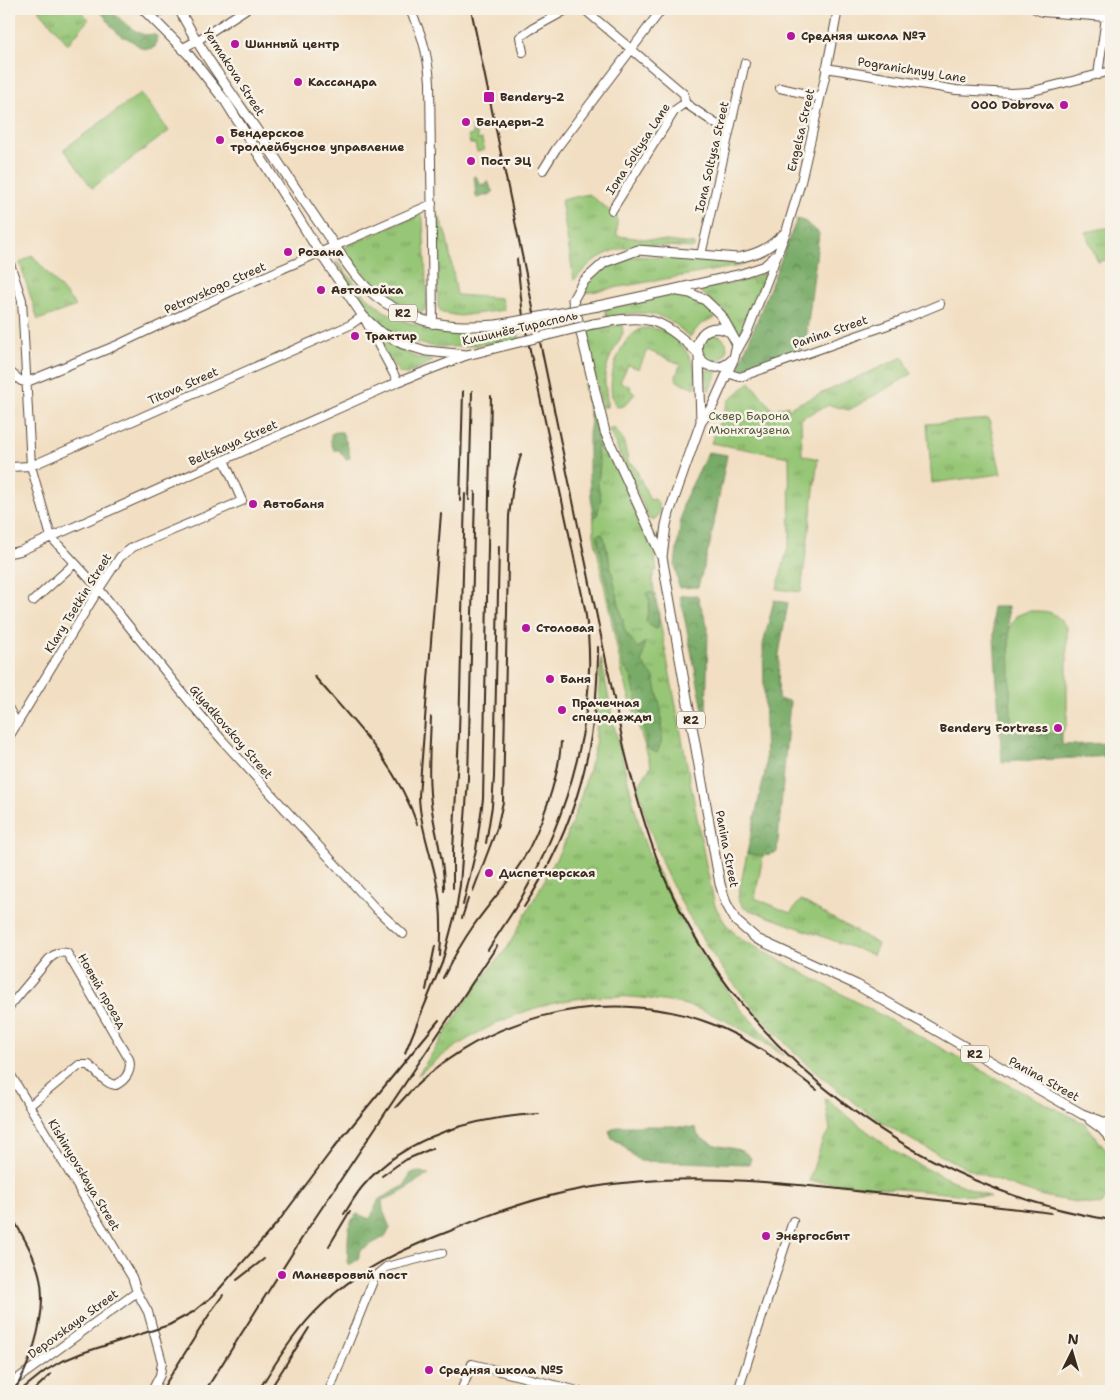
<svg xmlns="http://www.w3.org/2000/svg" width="1120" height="1400" viewBox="0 0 1120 1400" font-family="'Shantell Sans',sans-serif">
<defs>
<pattern id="grass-tufts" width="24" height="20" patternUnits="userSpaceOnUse" patternTransform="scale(1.25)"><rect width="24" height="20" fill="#96c676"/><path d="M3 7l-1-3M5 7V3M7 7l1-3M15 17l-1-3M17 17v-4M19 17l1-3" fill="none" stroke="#7ca160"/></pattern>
<pattern id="forest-crowns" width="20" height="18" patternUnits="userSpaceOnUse" patternTransform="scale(1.25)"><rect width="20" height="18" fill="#78ab67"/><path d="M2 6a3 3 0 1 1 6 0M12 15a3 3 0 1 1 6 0" fill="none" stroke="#648b54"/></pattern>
</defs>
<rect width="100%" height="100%" fill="#f7f3e8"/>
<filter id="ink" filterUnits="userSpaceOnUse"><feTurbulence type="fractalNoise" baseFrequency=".02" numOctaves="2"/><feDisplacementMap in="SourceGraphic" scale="10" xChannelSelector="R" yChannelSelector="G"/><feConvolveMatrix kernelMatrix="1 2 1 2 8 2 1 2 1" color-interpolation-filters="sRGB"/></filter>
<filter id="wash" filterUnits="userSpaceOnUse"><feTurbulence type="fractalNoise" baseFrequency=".0096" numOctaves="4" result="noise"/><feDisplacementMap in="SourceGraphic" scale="20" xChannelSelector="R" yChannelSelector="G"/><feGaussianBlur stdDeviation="1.12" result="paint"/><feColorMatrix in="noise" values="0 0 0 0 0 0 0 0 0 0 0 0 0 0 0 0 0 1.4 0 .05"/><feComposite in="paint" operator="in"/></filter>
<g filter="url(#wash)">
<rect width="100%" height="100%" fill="#f2dfc3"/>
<path fill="url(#grass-tufts)" stroke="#68784a" d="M38 9H79L89 19 68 44Z
M475 125 478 140 482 139 484 150 477 152 475 144H470L468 136 473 135 472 126Z
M589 194 617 217V236L694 244V248C658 246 623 239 591 263 585 268 580 275 574 280L561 200Z
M419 214 423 218 427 300V307L424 311 420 312C411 307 401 303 392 298 371 285 358 267 343 248Z
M435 216H439L447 238 457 295 501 298 504 310 460 316 442 313 438 307Z
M1111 227V258L1098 262 1085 232Z
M32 255 76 306 38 320 20 263Z
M638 256 738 263 762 256 739 266 585 293C585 284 599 272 607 267 616 262 628 259 638 256Z
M336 261 367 297 384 311 407 322 432 330 479 337 518 332 520 339C496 342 471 347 447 347 418 348 385 332 366 310 355 295 346 277 336 261Z
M763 273 765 274 741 333 736 334 722 309 703 294 701 291 704 289 751 279Z
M670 293C692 296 701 298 715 316V318L700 325 690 337C683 333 679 326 672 322 650 309 630 313 607 317L605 309Z
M617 325H622L623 333C616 348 607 358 605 376 604 386 608 397 607 407H602L585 330Z
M642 328C650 328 658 328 665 332 683 340 700 368 695 388L677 381 676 377 680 364 647 350 639 369 628 365 620 382 631 387 630 390 635 394 624 406 617 407C604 391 615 355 627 340 631 335 636 332 642 328Z
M701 348a13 13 0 1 1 26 0a13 13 0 1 1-26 0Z
M380 340 415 357 433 361 407 374 399 373 379 342Z
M903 357 912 374 849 410 829 405 801 418 802 455 818 459 801 592 777 589 790 539 789 457 711 443 729 400 750 382 773 410 788 405V410L793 406Z
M705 370 718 371 709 391Z
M989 419 1001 474 932 483 927 424Z
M613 427 623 439 629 464 634 465 650 500 655 499C661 506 662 518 651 520L649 518 609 430Z
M601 438 653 547 657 571H654V574L652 579 706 865 715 906 725 923 739 938 1011 1086 1086 1124 1111 1157V1197L1099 1205C1080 1202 1058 1200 1039 1195 908 1154 802 1079 722 968 706 946 693 924 680 900 676 891 670 882 666 873 655 845 645 816 638 787L651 766 622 673 594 535 592 470Z
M601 658 614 726 630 789 642 836 650 857 698 949 740 1008 783 1055C753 1035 721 1015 686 1005 676 1002 666 1002 656 1000 566 985 487 1017 418 1075L476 986 508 947 564 844 579 803 595 748Z
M747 853 763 856 755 898 790 913 801 900 878 944 873 955 744 908 738 898Z
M825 1098C849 1117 873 1137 899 1154 928 1171 960 1184 990 1197L809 1181 823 1139 830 1131Z"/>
<path fill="url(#forest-crowns)" stroke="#5a6a42" d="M96 9H111C119 19 130 29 142 34 147 36 152 33 157 36L155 47C142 53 137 43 127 38 125 37 122 37 120 35 110 28 107 15 96 9Z
M474 176H476L480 184 483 185 488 181 491 189 494 191 491 194 477 198 476 196Z
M797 219 804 221 819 233 805 348 742 369 739 366Z
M584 384H589L599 424 597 453 600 464 598 485 601 499 597 516H593L589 476V433L591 422Z
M336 432H342C346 441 349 448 350 458L346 459 339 450H334L331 443V434Z
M708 452 727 455 710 544 698 587 679 588 675 565 683 503Z
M601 533 604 537 625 631 638 648 645 642 642 662 654 678 661 710 662 740 657 753 647 748 642 718 638 708 632 678 623 664 597 535Z
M648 592 655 594V600L659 611 658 628 656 629 651 626 646 621 650 601 646 594Z
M697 595 708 627 706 724 680 596Z
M774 600 788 603 779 654 778 699 790 701 777 852 763 856 747 853 766 767 763 645Z
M992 607H1008L1011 719 1029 734 1062 733V745L1111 743V756L1002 762Z
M620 1126H673L696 1128 698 1136C703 1139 708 1142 713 1144 726 1149 741 1146 751 1158L749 1164 640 1161C629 1153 623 1144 612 1138L609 1131Z
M421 1172 429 1175C416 1180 418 1181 408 1188 400 1194 391 1197 382 1200L383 1210 390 1228 386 1236 359 1251V1259L349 1265 347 1262C350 1248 344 1224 357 1214L370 1219 379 1199 404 1186 411 1173Z"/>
<path fill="#96c676" stroke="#68784a" d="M141 93 169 131 92 188 64 149Z
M1028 611C1050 611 1054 610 1067 628V724L1062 733 1029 734 1017 732 1011 719 1009 628 1016 616Z"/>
</g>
<g filter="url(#ink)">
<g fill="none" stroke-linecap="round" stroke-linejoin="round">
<g stroke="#564537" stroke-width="10">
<path id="minor" d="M409 9C422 31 428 56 430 82L433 324
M582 9 585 10 684 94 685 103 728 132
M1035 9 1042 12 1106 17 1098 75
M183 48 198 40 246 9
M523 52 520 37 530 30 568 9
M826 68 956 90 1012 93 1029 92 1111 71
M780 88 820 97
M543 170 556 149 662 9
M612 210 675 110 685 103
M701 255 745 63
M9 261 22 300 31 466 51 537 99 589 193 706 223 741 376 909 403 934
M674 289 740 274 764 266 775 256
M737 351 747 333 786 232 801 182 825 77 838 9
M9 371 21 381 27 382 115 346 245 285 432 204
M727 373 740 377 899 321 940 304
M9 467 31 466 350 325 363 316 398 382
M9 553 20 551 398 382 465 356
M33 601 75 563
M9 709 17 724
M9 737 99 589 120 557 133 547 242 501 224 460
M9 1007 49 959C55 954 59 951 67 953L129 1059C132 1070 127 1079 116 1085 105 1084 97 1072 89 1065H79L29 1106
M9 1072 132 1277 137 1292 148 1312 162 1362 160 1375 152 1391
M9 1385 137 1292
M329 1391 375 1276 386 1267 442 1253
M461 1391 472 1364 578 1391
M738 1391 793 1221"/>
</g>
<g stroke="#564537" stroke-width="11">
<path id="major" d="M143 9 188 54 226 102 320 253 363 316 380 332 403 344 426 351 467 355 503 346
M144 9C151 11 157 13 163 9
M179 9C203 56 236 99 265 142 284 172 304 201 324 230 342 256 358 285 384 302 421 326 454 328 497 325
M598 306 672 290 690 293 705 300 721 315 737 344 734 358 712 407 701 422 669 513 666 525 662 557 720 884 726 903 736 921 757 939 857 985 1068 1106 1082 1114 1111 1125
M593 324C646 315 657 314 698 353
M730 332C695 314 685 365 716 367 723 368 728 364 733 359
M699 357 701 422
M662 557 605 432 573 300 583 282 605 262 638 250 738 258C761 253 769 248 786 232
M1090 1120 1101 1128 1111 1139"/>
</g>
<use href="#minor" stroke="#fff" stroke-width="8"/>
<use href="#major" stroke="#fff" stroke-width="9"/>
<path stroke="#3b2a1e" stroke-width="2" d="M471 9 625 752C636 796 648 840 666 881 745 1058 921 1190 1111 1220
M469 500 472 391
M460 501 463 391
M314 676C353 721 398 766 417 824
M431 717C430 748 427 780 432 810 436 838 445 863 444 891
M486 843 492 806 494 777 499 546
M453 888V851L459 734 465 494
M473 891 497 828 503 802 509 516 513 485 521 454
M463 905 476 850 483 799 491 396
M524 907C577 826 598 743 598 647
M462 918 468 899
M488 950C498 934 509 918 519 902 569 816 601 709 585 609L523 317 517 259
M440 956C442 930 442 904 436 879 430 851 420 825 419 796L441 513
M443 978C452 960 462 942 474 925 489 904 508 883 522 861 540 831 559 778 561 742
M426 990 435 946
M405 1053 442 963 456 911 460 885 468 779 475 492
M396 1107C470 1018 604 982 712 1024 751 1039 784 1065 817 1090
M382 1176 403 1161 433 1148
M9 1212C39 1263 52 1286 34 1346 29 1362 23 1377 14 1391
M344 1214C350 1205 356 1194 363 1186 406 1135 476 1117 539 1114
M329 1246 350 1211
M237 1280 264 1259
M20 1391 45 1371 60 1362 82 1353 169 1325 193 1312 214 1295 278 1222 332 1150 439 1020
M33 1391 51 1374
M161 1391 212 1310 223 1295
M205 1391 309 1227 497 946
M258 1391C277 1361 296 1329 323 1304 359 1269 403 1249 450 1231 495 1212 539 1196 587 1188 676 1172 767 1181 856 1191 921 1198 986 1205 1051 1213
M269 1391 309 1328"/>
<g stroke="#564537" stroke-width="11" stroke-linecap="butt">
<path id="major-bridge" d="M497 325 598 306
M503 346 593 324"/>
</g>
<use href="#major-bridge" stroke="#fff" stroke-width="9"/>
</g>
</g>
<g fill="#b5179e" stroke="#f7f3e8" stroke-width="2">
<circle cx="791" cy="36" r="5"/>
<circle cx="235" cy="44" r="5"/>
<circle cx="298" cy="82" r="5"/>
<rect x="483" y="91" width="12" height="12" rx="2.5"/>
<circle cx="1064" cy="105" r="5"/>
<circle cx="466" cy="122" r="5"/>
<circle cx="220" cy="140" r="5"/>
<circle cx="471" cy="161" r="5"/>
<circle cx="288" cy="252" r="5"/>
<circle cx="321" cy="290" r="5"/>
<circle cx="355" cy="336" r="5"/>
<circle cx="253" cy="504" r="5"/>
<circle cx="526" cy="628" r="5"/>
<circle cx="550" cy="679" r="5"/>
<circle cx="562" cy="710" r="5"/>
<circle cx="1058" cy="728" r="5"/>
<circle cx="489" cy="873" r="5"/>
<circle cx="766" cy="1236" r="5"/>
<circle cx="282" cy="1275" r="5"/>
<circle cx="429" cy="1370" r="5"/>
</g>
<g text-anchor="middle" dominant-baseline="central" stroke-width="5" stroke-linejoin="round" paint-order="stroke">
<g fill="#f7f3e8" stroke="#73665b" stroke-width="1">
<rect x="389" y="304.5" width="28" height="17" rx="4"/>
<rect x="677" y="711.5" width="28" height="17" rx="4"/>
<rect x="961" y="1045.5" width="28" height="17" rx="4"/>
</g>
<g font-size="11" font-weight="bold" fill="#3b2a1e">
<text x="403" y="313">R2</text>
<text x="691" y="720">R2</text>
<text x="975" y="1054">R2</text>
</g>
<g font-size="12" font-weight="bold" fill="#3b2a1e" stroke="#f7f3e8" text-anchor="start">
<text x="801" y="36">Средняя школа №7</text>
<text x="245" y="44">Шинный центр</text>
<text x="308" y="82">Кассандра</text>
<text x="500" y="97">Bendery-2</text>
<text x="1054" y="105" text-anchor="end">OOO Dobrova</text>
<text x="476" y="122">Бендеры-2</text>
<text x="230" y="133">Бендерское<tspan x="230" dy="14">троллейбусное управление</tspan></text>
<text x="481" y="161">Пост ЭЦ</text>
<text x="298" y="252">Розана</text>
<text x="331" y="290">Автомойка</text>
<text x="365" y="336">Трактир</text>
<text x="263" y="504">Автобаня</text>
<text x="536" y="628">Столовая</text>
<text x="560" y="679">Баня</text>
<text x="572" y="703">Прачечная<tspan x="572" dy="14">спецодежды</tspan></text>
<text x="1048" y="728" text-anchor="end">Bendery Fortress</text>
<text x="499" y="873">Диспетчерская</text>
<text x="776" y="1236">Энергосбыт</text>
<text x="292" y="1275">Маневровый пост</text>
<text x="439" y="1370">Средняя школа №5</text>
</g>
<g font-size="12" fill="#3b2a1e" stroke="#f7f3e8">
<text transform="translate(912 70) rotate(9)">Pogranichnyy Lane</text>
<text transform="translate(234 72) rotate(57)">Yermakova Street</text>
<text transform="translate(801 130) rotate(-77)">Engelsa Street</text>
<text transform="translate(638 149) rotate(-57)">Iona Soltysa Lane</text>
<text transform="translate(712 157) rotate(-77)">Iona Soltysa Street</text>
<text transform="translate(215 288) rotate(-24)">Petrovskogo Street</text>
<text transform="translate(520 328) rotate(-13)">Кишинёв-Тирасполь</text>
<text transform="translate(830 332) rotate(-19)">Panina Street</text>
<text transform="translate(183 386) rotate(-24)">Titova Street</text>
<text transform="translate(233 443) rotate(-24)">Beltskaya Street</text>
<text transform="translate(78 603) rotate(-58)">Klary Tsetkin Street</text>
<text transform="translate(231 732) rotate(49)">Glyadkovskoy Street</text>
<text transform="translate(727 849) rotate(79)">Panina Street</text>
<text transform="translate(102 991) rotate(60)">Новый проезд</text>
<text transform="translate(1044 1079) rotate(29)">Panina Street</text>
<text transform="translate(84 1175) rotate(59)">Kishinyovskaya Street</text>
<text transform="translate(73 1324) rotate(-36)">Depovskaya Street</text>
</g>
<g font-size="12" fill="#565938" stroke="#f7f3e8">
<text x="749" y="416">Сквер Барона<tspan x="749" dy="14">Мюнхгаузена</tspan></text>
</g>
</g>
<rect width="1120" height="1400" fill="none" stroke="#f7f3e8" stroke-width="30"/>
<g transform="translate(1072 1352) rotate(5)" stroke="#f7f3e8" stroke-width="4" paint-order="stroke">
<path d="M0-4L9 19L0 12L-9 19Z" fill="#3b2a1e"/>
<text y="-8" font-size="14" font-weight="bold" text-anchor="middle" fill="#3b2a1e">N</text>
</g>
</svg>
